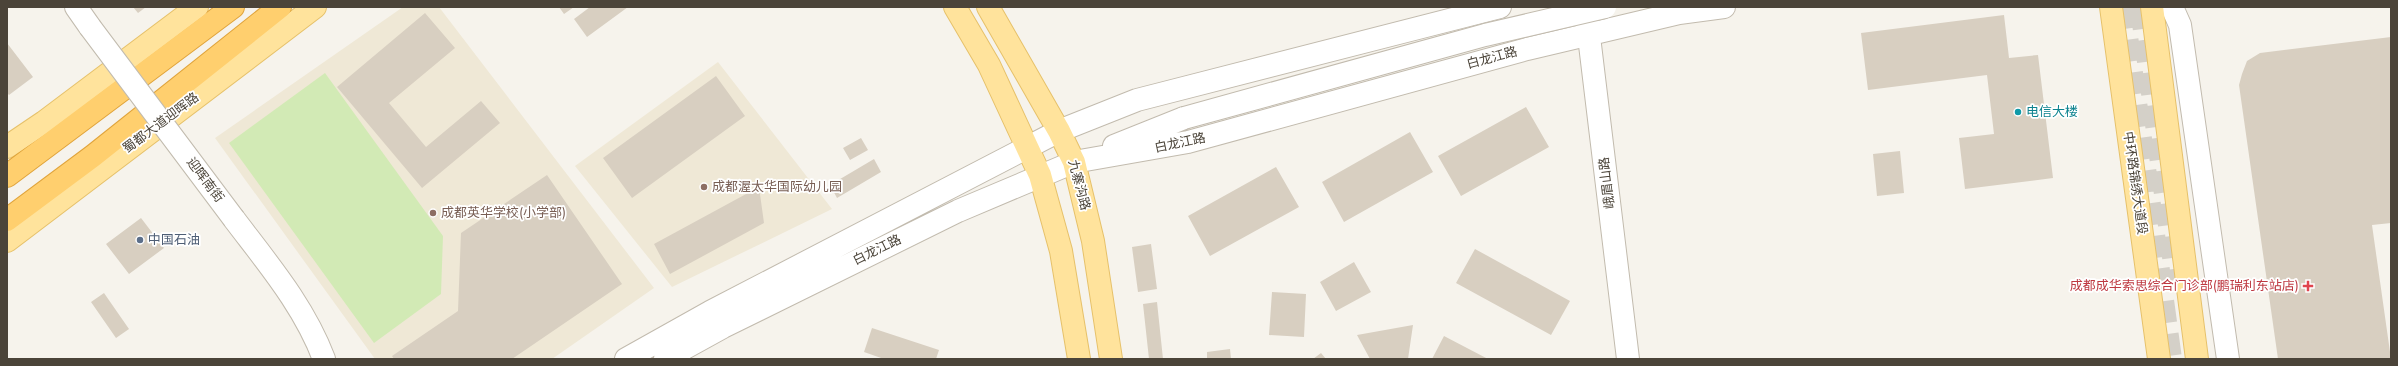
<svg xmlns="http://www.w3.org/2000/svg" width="2398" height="366" viewBox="0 0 2398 366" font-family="'Nunito Sans','Noto Sans SC',sans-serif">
<rect width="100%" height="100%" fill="#f6f3ec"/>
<path fill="#efe8d6" d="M403 7H439L654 288 552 359H375L215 138Z
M718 62 832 209 672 287 575 166Z"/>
<path fill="#d2eab5" d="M325 73 443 236 441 294 374 343 229 143Z"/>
<path fill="#d8cfc1" d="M133 7H146L138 13Z
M559 7H574L564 14Z
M590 7H628L587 37 574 19Z
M425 13 455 48 389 103 426 147 481 101 500 123 422 188 337 87Z
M2004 15 2009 58 2038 55 2053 178 1965 189 1959 138 1994 134 1987 75 1868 90 1861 33Z
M2391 37V223L2372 225 2391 359H2278L2239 85 2242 74 2247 61 2260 53Z
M7 43 33 77 9 95 7 93Z
M716 76 745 116 632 198 603 158Z
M1526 107 1549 147 1461 196 1438 156Z
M1410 132 1433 172 1344 222 1322 182Z
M861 138 868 150 850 160 843 148Z
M1900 151 1904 193 1877 196 1873 154Z
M874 159 881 172 837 198 830 185Z
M1276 167 1299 207 1210 256 1188 216Z
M547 175 622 284 512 359H394L392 356 458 311 461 233Z
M759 187 764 223 670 274 654 244Z
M141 218 164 248 129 274 106 244Z
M1151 244 1157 289 1138 292 1132 247Z
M1475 249 1570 301 1551 335 1456 283Z
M1354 262 1371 292 1336 311 1320 282Z
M1272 292 1306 294 1304 337 1269 335Z
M104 293 129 329 116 338 91 302Z
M1157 302 1163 359H1149L1143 304Z
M1413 325 1408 359H1370L1357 335Z
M872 328 939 350 936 359H884L864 352Z
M1444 336 1488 359H1432Z
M1230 349 1231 359H1207V352Z
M1321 353 1326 359H1313Z"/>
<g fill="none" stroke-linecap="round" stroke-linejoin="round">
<path stroke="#d4d0c8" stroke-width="22" stroke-dasharray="22 11" stroke-linecap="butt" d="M2123 7 2171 359
M2141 7 2176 280"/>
<g stroke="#c2bbae" stroke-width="24">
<path id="minor" d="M76 7 90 27
M2172 7 2180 25 2228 359
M1587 20 1628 359
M1114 146 1184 118
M234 219C268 264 304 306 324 359
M626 359 710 312 1059 131 1137 100 1500 7
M665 359 723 327 958 211 1074 162 1188 142 1527 49 1679 13 1724 7"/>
</g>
<g stroke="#e6c16a" stroke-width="24">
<path id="major" d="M955 7 989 65 1040 175 1061 251 1079 359
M988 7 1059 131 1074 162 1093 241 1111 359
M2111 7 2159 359
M2152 7 2197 359
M7 147 44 122 197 7
M7 241 315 7"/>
</g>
<g stroke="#e0a43c" stroke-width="24">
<path id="highway" d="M7 176 233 7
M7 220 93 156 280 7"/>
</g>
<use href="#minor" stroke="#fff" stroke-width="22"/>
<use href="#major" stroke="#ffe39c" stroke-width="22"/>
<use href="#highway" stroke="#ffcf6e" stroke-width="22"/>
<g stroke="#c2bbae" stroke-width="24" stroke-linecap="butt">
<path id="minor-bridge" d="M90 27 234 219
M1184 118 1485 35 1605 7"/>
</g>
<use href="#minor-bridge" stroke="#fff" stroke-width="22"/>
</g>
<circle fill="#0f9aa8" stroke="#fff" stroke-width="1.5" cx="2018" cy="112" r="4"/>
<g fill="#8d6e63" stroke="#fff" stroke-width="1.5">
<circle cx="704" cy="187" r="4"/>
<circle cx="433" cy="213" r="4"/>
</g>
<circle fill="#5c6f8a" stroke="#fff" stroke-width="1.5" cx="140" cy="240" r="4"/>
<path fill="#e0444e" stroke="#fff" stroke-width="1.5" d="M2306 280h4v4h4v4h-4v4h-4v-4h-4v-4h4z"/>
<g text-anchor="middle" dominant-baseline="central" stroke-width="3.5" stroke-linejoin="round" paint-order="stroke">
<g font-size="13" fill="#4b4439" stroke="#fff">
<text transform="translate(1492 58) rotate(-15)">白龙江路</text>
<text transform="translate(161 123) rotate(-37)">蜀都大道迎晖路</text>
<text transform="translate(1180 143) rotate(-12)">白龙江路</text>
<text transform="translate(205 180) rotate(53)">迎晖南街</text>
<text transform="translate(1607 183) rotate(-97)">峨眉山路</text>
<text transform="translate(2135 183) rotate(82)">中环路锦绣大道段</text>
<text transform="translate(1079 185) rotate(75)">九寨沟路</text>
<text transform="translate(877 250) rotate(-26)">白龙江路</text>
</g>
<g font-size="13" fill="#0d838f" stroke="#fff" text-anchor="start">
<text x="2026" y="112">电信大楼</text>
</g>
<g font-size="13" fill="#785e54" stroke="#fff" text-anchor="start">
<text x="712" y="187">成都渥太华国际幼儿园</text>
<text x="441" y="213">成都英华学校(小学部)</text>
</g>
<g font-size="13" fill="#4e5e75" stroke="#fff" text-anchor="start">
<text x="148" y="240">中国石油</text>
</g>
<g font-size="13" fill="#be3a42" stroke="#fff" text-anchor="end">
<text x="2299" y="286">成都成华索思综合门诊部(鹏瑞利东站店)</text>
</g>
</g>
<rect width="2398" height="366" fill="none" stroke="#4b4439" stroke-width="16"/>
</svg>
